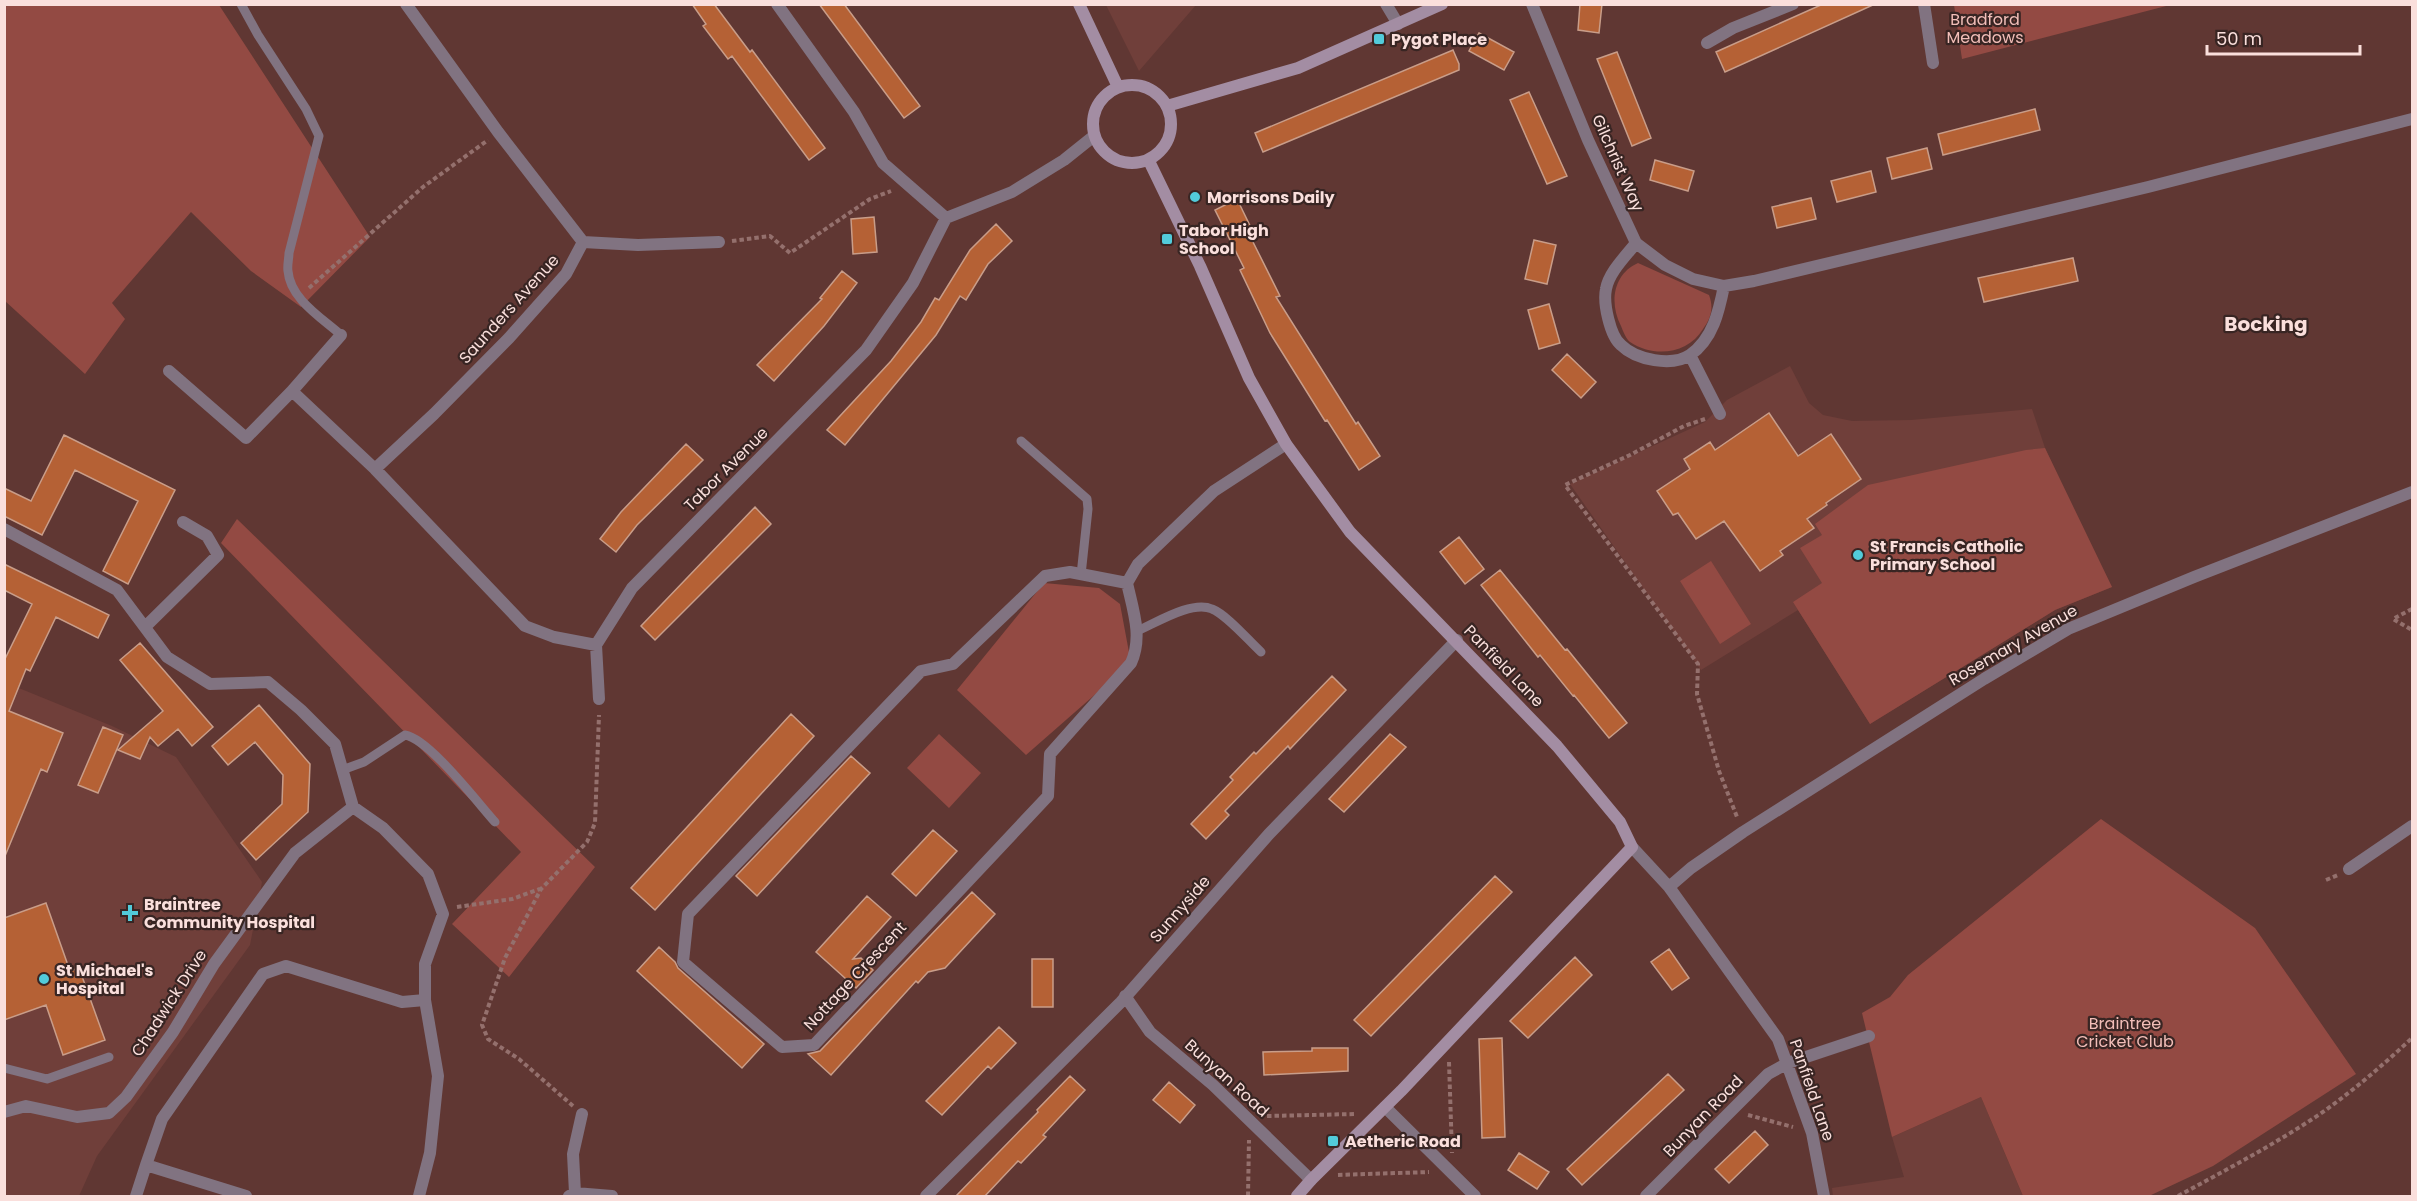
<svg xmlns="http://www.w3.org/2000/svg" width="2417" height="1201" viewBox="0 0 2417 1201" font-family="Poppins,sans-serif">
<rect width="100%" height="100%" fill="#603733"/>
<path fill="#703f3a" d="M1106 5H1196L1139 71Z
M1790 366 1809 403 1823 415 1852 421 1911 420 2032 409 2045 448 2079 522 2112 587 2055 610 1870 724 1798 610 1701 670 1570 484 1705 422 1727 400Z
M4 682 112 726 176 757 262 882 250 945 97 1156 79 1196H5Z
M1981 1097 2023 1196H1833L1832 1188 1904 1177 1892 1137Z"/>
<path fill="#934a43" d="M4 5H219L370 237 301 307 251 271 191 212 112 303 125 319 85 374 5 301Z
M1954 5V4L2170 5 1962 59Z
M1638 263 1709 295C1714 308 1711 318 1703 329 1688 354 1654 358 1630 342 1626 339 1623 331 1621 326 1609 303 1613 274 1638 263Z
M2045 448 2112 587 2055 610 1870 724 1793 602 1822 583 1800 548 1822 535 1815 524 1868 485 2026 450Z
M237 519 595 867 509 977 452 924 521 852 221 543Z
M1711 561 1751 624 1720 644 1680 581Z
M1044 583 1099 588 1120 604 1131 663 1026 755 957 690Z
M939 734 981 773 949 808 907 768Z
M2101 819 2255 928 2356 1074 2213 1166 2149 1196H2023L1981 1097 1892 1137 1862 1013 1890 997 1908 975Z"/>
<path fill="#b56135" stroke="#c99d89" stroke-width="1.5" d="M692 4H714L750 52 752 50 825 148 809 160 732 56 728 59 703 26 706 24Z
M819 4H844L920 106 904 118Z
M1580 4H1602L1599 33 1578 30Z
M1823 4H1875L1725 72 1716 52Z
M1479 33 1514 52 1504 70 1469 51Z
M1453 50 1459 64V70L1263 152 1255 133Z
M1617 52 1651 138 1632 146 1597 59Z
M1529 92 1567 176 1547 184 1510 100Z
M2035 109 2040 130 1943 155 1938 134Z
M1927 148 1932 169 1892 179 1887 158Z
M1655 160 1694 171 1688 191 1650 180Z
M1871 171 1876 192 1837 202 1831 181Z
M1811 198 1816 219 1777 228 1772 207Z
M1237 199 1255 236 1251 238 1280 296 1276 297 1356 424 1358 422 1380 456 1359 470 1327 420 1325 421 1270 333 1240 270 1244 268 1215 210Z
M874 217 877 252 853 254 851 219Z
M996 224 1012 241 988 264 966 300 960 296 936 335 845 445 827 430 891 361 921 322 935 298 939 300 970 250Z
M1534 240 1556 245 1547 284 1525 279Z
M2073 258 2078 281 1984 302 1978 278Z
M842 271 857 283 824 326 774 381 757 365 822 299 820 298Z
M1549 304 1560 343 1539 349 1528 310Z
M1567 354 1596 382 1581 398 1552 370Z
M1769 413 1798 456 1831 434 1861 479 1826 503 1827 505 1807 519 1814 528 1780 551 1783 555 1760 571 1724 521 1696 539 1678 513 1673 515 1657 491 1690 469 1684 459 1710 442 1715 450Z
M64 435 175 490 128 584 103 571 138 501 75 470 42 535 4 516V488L31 501Z
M686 444 703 460 637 525 616 552 600 539 621 512Z
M755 507 771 524 655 640 641 626Z
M1459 537 1484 569 1465 584 1440 552Z
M4 564 109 615 98 638 56 617 30 671 26 669 9 711 63 733 47 772 41 769 5 856 4 661 32 604 4 590Z
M1500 570 1565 650 1567 649 1627 723 1609 738 1574 695 1573 696 1540 655 1538 657 1481 585Z
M140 643 213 727 192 746 178 729 158 746 150 737 140 759 118 750 163 711 120 660Z
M1332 676 1346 690 1290 749 1288 746 1225 811 1229 815 1206 839 1191 824 1233 780 1230 777 1254 752 1256 754Z
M259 705 310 764 308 812 256 860 241 843 282 804 283 775 255 742 228 765 212 746Z
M791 714 814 736 655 910 631 888Z
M103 727 123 735 98 793 78 785Z
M1390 734 1406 747 1344 812 1329 799Z
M851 756 870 773 757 896 736 876Z
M933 830 957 851 916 896 892 874Z
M1495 876 1512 892 1371 1036 1354 1020Z
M972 892 995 914 945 968 928 972 918 983 916 981 831 1075 808 1054 820 1051Z
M867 896 891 917 853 959 861 958 873 970 856 988 816 952Z
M46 903 70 971 79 968 105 1040 63 1055 46 1005 4 1020V918Z
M659 947 675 962 678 968 764 1044 742 1068 637 971Z
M1669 949 1689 978 1672 990 1651 962Z
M1575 957 1592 975 1528 1038 1510 1021Z
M1032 959H1053V1007H1032Z
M999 1027 1016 1043 991 1069 988 1066 942 1115 926 1101Z
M1502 1038 1505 1137 1482 1138 1479 1039Z
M1312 1048H1348V1071L1264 1075 1263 1052 1312 1051Z
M1668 1074 1684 1090 1582 1185 1567 1169Z
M1070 1076 1085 1090 1043 1135 1046 1137 1021 1163 1018 1161 984 1197H955L1038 1112 1037 1110Z
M1169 1082 1195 1105 1180 1123 1153 1100Z
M1755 1131 1768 1145 1729 1183 1715 1169Z
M1519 1153 1549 1172 1537 1189 1508 1170Z"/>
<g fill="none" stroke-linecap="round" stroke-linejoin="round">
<path stroke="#94706d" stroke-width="4" stroke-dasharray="4.5 3" stroke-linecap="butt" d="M732 241 770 236 790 253 870 199 891 191
M309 288 423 187 488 140
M1705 419 1684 426 1630 455 1565 485 1698 664 1697 694 1719 771 1737 817
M2412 609 2393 619 2412 630
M2326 880 2338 875
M457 907 512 899 540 889
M1449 1062 1452 1153
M573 1106 519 1059 488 1039 482 1025 505 958 541 889 587 842 595 823 599 715
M1748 1115 1793 1127
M1267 1116 1355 1114
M1338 1175 1429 1172
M1248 1196 1249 1140
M2178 1196C2226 1170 2275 1144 2320 1114 2353 1091 2383 1065 2412 1038"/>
<path stroke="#817381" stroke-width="9" d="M241 4 258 35 306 109 319 136 289 253C289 258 287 266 288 271 290 299 322 318 341 335
M1021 441 1087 499 1088 509 1081 575
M1137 631C1156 623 1192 600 1212 609 1227 615 1248 640 1261 652
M342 770 364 762 405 735C429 739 477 802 495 822
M4 1068 47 1079 109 1057"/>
<path stroke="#817381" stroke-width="12" d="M777 4 854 112 883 163 946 218
M1386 4 1398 24
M1532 4 1588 140 1636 243 1665 265 1693 279 1724 286 1754 281 2148 187 2412 119
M1924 4 1933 63
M1707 43 1733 28 1793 4
M583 242 638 245 719 242
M1636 243C1626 256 1609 272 1606 289 1603 303 1610 336 1621 345 1636 360 1672 367 1690 355 1713 339 1719 311 1724 286
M1690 355 1720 414
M169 371 246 438 292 391 341 335
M292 391 375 469 525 626 554 637 596 645 632 588 866 350 913 283 946 218 1012 192 1064 160 1094 136
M375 469 434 414 509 338 566 274 583 242 498 132 406 4
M4 529 117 590 167 657 210 684 268 682 301 710 335 744 353 807
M1127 583 1070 572 1045 576 953 664 921 671 688 914 683 962 782 1047 814 1045 1048 796 1050 754 1131 663C1143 637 1133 610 1127 583L1138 564 1214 491 1286 444
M145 627 218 555 207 536 183 522
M596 645 599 699
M1632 847 1669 887 1778 1039 1812 1133 1824 1196
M2349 869 2412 826
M1669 887 1691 868 1743 832 1984 679 2068 629 2194 577 2412 492
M1125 996 1150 1032 1213 1085 1311 1180
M1385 1107 1475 1196
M4 1112 26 1106 77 1117 109 1113 126 1097 173 1032 214 964 295 853 353 807 383 828 428 874 443 914 425 964V1000L438 1076 430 1153 419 1196
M575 1193 573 1154 582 1114
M136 1196 146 1165
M246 1196 146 1165 162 1119 263 974 286 966 402 1002 425 1000
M569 1196 575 1193 612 1196
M926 1196 1121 1002 1269 834 1457 640
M1646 1196 1768 1074 1788 1063 1869 1036"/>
<path stroke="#a38da3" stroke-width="12" d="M1079 4 1118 87
M1093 124a39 39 0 1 1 78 0a39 39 0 1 1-78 0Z
M1167 106 1298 68 1442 4
M1149 161 1200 266 1249 378 1286 444 1350 532 1557 746 1620 822 1632 847 1401 1091 1311 1180 1297 1196"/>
</g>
<g fill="#52cbda" stroke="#382523" stroke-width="2">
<rect x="1373" y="33" width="12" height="12" rx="3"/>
<circle cx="1195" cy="197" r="6"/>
<rect x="1161" y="233" width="12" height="12" rx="3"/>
<circle cx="1858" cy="555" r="6"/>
<path d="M127 904h6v6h6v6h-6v6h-6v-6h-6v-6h6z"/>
<circle cx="44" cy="979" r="6"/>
<rect x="1327" y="1135" width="12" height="12" rx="3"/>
</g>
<g text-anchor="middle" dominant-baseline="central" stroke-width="4.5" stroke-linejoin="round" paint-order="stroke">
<g font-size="16" fill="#f2beb8" stroke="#382523">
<text x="1985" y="19">Bradford<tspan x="1985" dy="18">Meadows</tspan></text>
<text x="2125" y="1023">Braintree<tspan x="2125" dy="18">Cricket Club</tspan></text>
</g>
<g font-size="16" font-weight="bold" fill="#fadfdc" stroke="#382523" text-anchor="start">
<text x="1391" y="39">Pygot Place</text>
<text x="1207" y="197">Morrisons Daily</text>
<text x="1179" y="230">Tabor High<tspan x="1179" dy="18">School</tspan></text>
<text x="1870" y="546">St Francis Catholic<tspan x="1870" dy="18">Primary School</tspan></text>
<text x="144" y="904">Braintree<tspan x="144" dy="18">Community Hospital</tspan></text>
<text x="56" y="970">St Michael's<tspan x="56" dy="18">Hospital</tspan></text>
<text x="1345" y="1141">Aetheric Road</text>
</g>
<g font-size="16" fill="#fadfdc" stroke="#382523">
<text transform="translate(1618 163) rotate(66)">Gilchrist Way</text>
<text transform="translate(509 309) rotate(-48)">Saunders Avenue</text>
<text transform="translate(726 469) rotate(-45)">Tabor Avenue</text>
<text transform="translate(2013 645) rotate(-30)">Rosemary Avenue</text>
<text transform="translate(1504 666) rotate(46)">Panfield Lane</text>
<text transform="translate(1180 909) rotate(-49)">Sunnyside</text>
<text transform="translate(855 976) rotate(-47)">Nottage Crescent</text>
<text transform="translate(169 1003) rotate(-57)">Chadwick Drive</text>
<text transform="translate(1227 1078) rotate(42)">Bunyan Road</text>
<text transform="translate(1812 1090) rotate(71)">Panfield Lane</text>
<text transform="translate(1703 1116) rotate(-46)">Bunyan Road</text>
</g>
<g font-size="20" font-weight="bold" fill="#fadfdc" stroke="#382523">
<text x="2266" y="324">Bocking</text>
</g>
</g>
<rect width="2417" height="1201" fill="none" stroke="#fadfdc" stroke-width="12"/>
<path d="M2207 45v9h153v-9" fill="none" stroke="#fadfdc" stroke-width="3"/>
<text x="2216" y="45" font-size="18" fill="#fadfdc" stroke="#382523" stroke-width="4.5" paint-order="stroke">50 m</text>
</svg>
